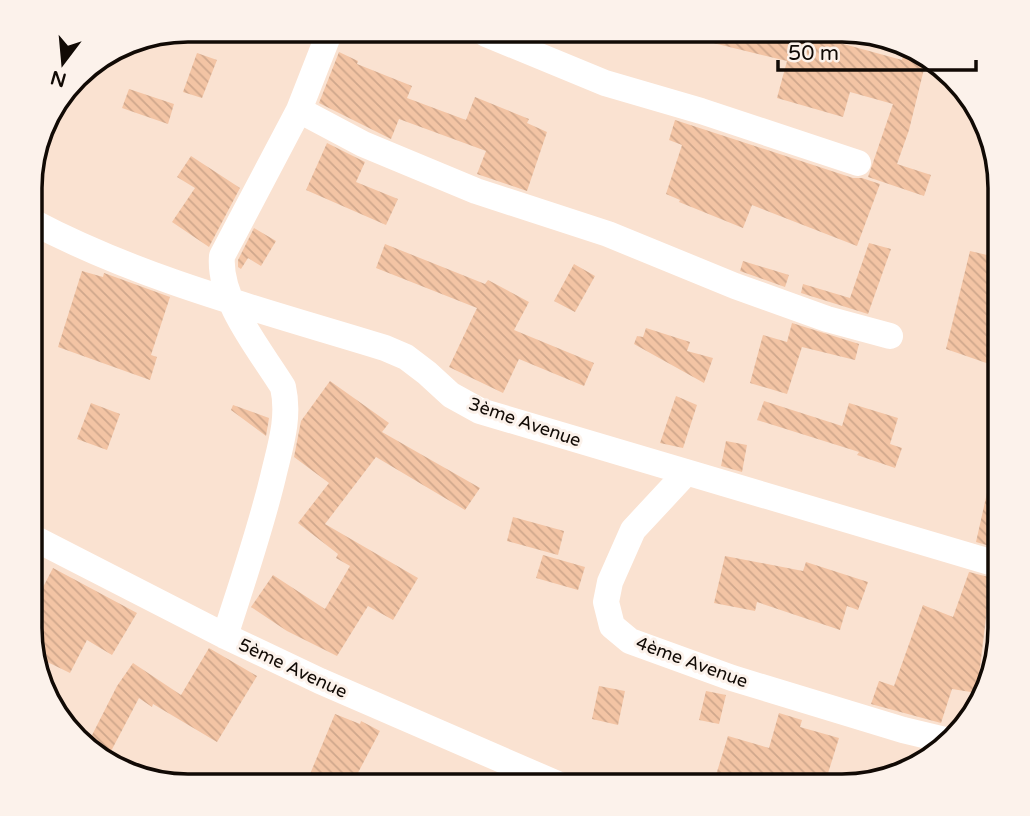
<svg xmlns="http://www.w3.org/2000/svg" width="1030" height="816" viewBox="0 0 1030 816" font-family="'Varela Round',sans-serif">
<defs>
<pattern id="building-back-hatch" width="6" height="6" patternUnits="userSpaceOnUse" patternTransform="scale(1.75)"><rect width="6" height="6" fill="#f3c4a4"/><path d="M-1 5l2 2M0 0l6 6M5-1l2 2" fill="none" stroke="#cfa78c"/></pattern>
</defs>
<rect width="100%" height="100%" fill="#fae2d1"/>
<path fill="url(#building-back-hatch)" d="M796 31 902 60 904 52 926 61 909 130 897 164 931 175 924 196 868 177 893 104 850 92 843 117 777 98 787 61 697 39V32Z
M339 52 358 61 357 64 412 86 407 98 466 120 475 97 529 119 527 123 547 132 527 191 477 174 486 151 399 119 391 139 319 103Z
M197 53 217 60 202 98 183 92Z
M129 89 174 104 168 124 122 108Z
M675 120 853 178H862L880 184 857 246 752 205 743 228 679 202 680 200 666 194 682 145 669 140Z
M327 143 365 162 356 182 398 199 386 225 306 190Z
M191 156 240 188 209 247 172 222 195 188 177 177Z
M254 228 276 241 261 266 248 258 241 269 238 267V260Z
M869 243 891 249 868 314 801 293 803 284 850 298Z
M385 244 485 284 488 280 529 302 514 330 594 363 584 386 519 359 503 393 449 367 477 308 376 268Z
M970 251 1000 258V348L995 366 946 349Z
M743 261 789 275 785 287 740 271Z
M574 264 595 276 575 312 554 301Z
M82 271 103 277 104 273 170 297 151 355 157 357 150 380 58 347Z
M792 323 859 344 855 360 802 347 787 394 750 383 763 335 787 342Z
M646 328 690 342 687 351 713 358 704 383 634 344 637 336 643 337Z
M330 381 389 423 382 432 480 488 465 510 376 457 325 524 418 578 393 620 368 606 337 656 287 631 251 607 273 575 325 609 350 566 336 558 338 554 298 523 329 483 294 457 301 421Z
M676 396 697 405 683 448 660 443Z
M764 401 842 426 849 403 898 418 890 444 902 448 895 468 857 455 859 452 757 420Z
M91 403 120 414 107 450 77 439Z
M233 405 269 418 266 436 231 410Z
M726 441 747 445 742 472 721 466Z
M991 475 1000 476V549L976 542Z
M513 517 564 531 558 555 507 541Z
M543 555 585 567 578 590 536 578Z
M725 556 803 571 806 562 868 582 858 610 847 606 840 630 757 602 755 611 714 603Z
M53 568 137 613 112 655 87 640 70 673 35 656 30 638V612Z
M969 572 1000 580V614L987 609 977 693 952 689 941 723 871 704 879 681 894 686 923 605 953 617Z
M209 648 257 676 217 742 153 704 152 707 139 698 109 755 88 743 117 686 133 663 181 695Z
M599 686 625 691 618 725 592 719Z
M706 691 726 695 719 724 699 720Z
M779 713 802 720 800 727 839 738 824 786H751L716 775 728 736 769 748Z
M335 714 360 724 361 721 380 731 351 786H305Z"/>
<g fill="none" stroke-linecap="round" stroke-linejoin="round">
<path stroke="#fff" stroke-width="26" d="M486 34 605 83 701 111 858 163
M299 110 363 144 476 191 608 234 735 286 827 319 890 336
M31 221C142 280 265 311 385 348L406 357 427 373 451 395 480 411 1000 565
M686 473 633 530 610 582 606 602 612 626 630 641 732 678 903 730 949 741
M30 536 225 636 320 681 562 786
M225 636C242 583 260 531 273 477 280 447 290 418 283 387 261 351 218 300 222 256L299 110 328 36"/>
</g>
<g text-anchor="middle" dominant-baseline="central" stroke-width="6" stroke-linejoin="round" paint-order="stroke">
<g font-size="18" fill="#110a05" stroke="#fcf2eb">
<text transform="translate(525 422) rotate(19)">3ème Avenue</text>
<text transform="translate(692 662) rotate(20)">4ème Avenue</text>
<text transform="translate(293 668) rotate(25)">5ème Avenue</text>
</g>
</g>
<path d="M0 0H1030V816H0ZM188 42H842A146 146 0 0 1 988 188V628A146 146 0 0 1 842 774H188A146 146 0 0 1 42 628V188A146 146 0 0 1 188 42Z" fill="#fcf2eb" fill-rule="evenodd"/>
<path fill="none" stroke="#110a05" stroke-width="3.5" d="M188 42H842A146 146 0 0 1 988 188V628A146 146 0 0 1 842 774H188A146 146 0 0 1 42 628V188A146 146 0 0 1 188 42Z"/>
<g transform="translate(63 63) rotate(196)" stroke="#fcf2eb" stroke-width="5" paint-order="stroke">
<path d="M0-5L12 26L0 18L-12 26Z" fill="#110a05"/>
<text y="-10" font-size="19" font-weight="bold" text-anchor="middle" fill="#110a05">N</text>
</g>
<path d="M778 60v10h198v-10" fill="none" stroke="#110a05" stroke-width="3.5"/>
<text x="788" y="60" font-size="21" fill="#110a05" stroke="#fcf2eb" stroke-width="5" paint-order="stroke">50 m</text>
</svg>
